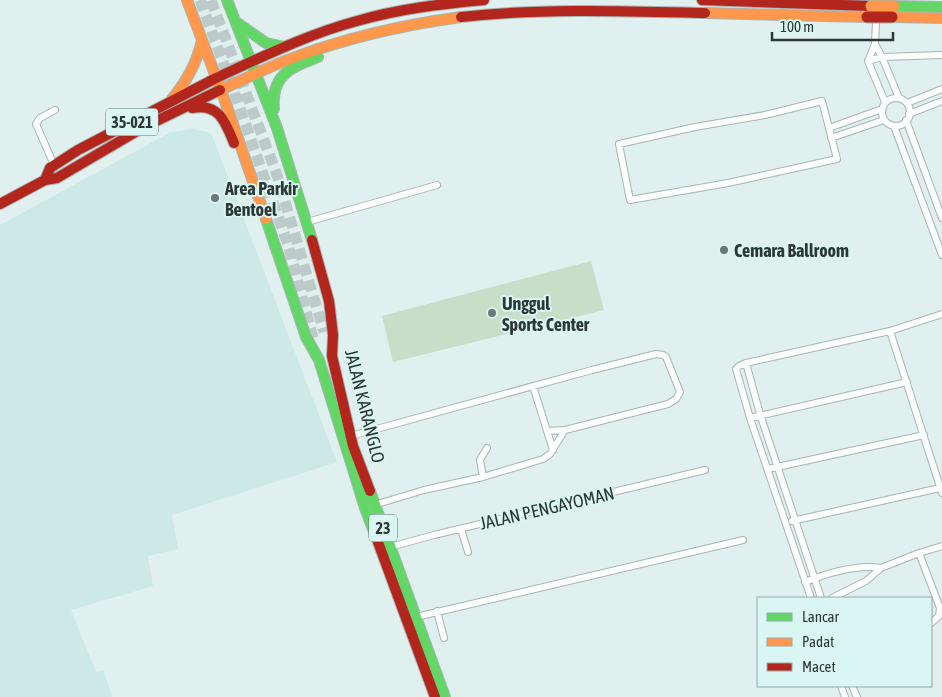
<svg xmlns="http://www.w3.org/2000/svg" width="942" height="697" viewBox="0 0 942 697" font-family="'Asap Condensed',sans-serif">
<rect width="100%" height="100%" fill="#e0f0ee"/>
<path fill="#cde9e5" d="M193 129 211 133 337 462 172 515 178 549 148 556 153 586 71 610 96 672 104 671 112 697H0V225L171 132Z"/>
<path fill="#c8dec8" d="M591 261 604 310 393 362 382 316Z"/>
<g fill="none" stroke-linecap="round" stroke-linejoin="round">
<path stroke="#bccbc9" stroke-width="11" stroke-dasharray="11 5.5" stroke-linecap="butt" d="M200 0 237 100 288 245 313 338
M211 0 277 175 324 332"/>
<g stroke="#a8b5b3" stroke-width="8">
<path id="street" d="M877 0 875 44 868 61 885 102
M875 44 882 57 899 98
M868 61 882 57 942 55
M882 112a14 14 0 1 1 28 0a14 14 0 1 1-28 0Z
M822 101 837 159 728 183 630 200 619 144 695 127 765 115Z
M907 103 942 89
M909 114 942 101
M906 120 942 218
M894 126 942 255
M829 128 882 109
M831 138 884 120
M54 165 36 124 40 118 55 110
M307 222 437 185
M890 331 942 493
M746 363 760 414 821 598
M533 386 553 450
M750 418 907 382
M547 431 565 430
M351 436 592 370 656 354 663 355 666 357 680 392 676 399 668 404 565 430 550 454 543 459 483 477 424 490 374 505
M768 469 924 435
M483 477 480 460 487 448
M792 521 940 488
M461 529 468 552
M390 547 434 535 705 470
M919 553 940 608 939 616 931 623
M805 582C828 573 856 564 881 568
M811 598 750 418 736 369 739 366 746 363 890 331 942 314
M832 598 866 581 881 568 919 553 942 546
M437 611 444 638
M416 617 743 540
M841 686 845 697
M852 686 857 697"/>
</g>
<g stroke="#a8b5b3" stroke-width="12">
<path id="fast" d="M227 0 277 128 312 240
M894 6 942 7
M236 22 266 43 285 47
M274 109C271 75 290 68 318 57
M266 219 306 337 319 360 365 508 378 542
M370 491 445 697"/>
</g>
<g stroke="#a8b5b3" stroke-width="12">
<path id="slow" d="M187 0 225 101 266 219
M705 13 867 17
M892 17 942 18
M220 90C243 80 266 68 290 59 345 38 403 25 461 17
M172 99C187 81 197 63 202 40"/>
</g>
<g stroke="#a8b5b3" stroke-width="12">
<path id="jam" d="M702 0 871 6
M461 17C542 8 624 11 705 13
M216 78C262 57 308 34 357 21 398 9 441 4 484 0
M192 108C219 103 225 121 234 143
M45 180 50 168 78 150 216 78
M0 204 45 180 57 178 144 127 220 90
M312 240 329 301 333 335 332 356 353 446 370 491
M378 542 435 697"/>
</g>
<use href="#street" stroke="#fafdfc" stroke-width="6"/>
<use href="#fast" stroke="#63d668" stroke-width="10"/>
<use href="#slow" stroke="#ff974d" stroke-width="10"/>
<use href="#jam" stroke="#b3261e" stroke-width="10"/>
<g stroke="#a8b5b3" stroke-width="13" stroke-linecap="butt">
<path id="slow-bridge" d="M871 6H894"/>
</g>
<g stroke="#a8b5b3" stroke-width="13" stroke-linecap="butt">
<path id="jam-bridge" d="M867 17H892"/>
</g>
<use href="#slow-bridge" stroke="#ff974d" stroke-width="11"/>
<use href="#jam-bridge" stroke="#b3261e" stroke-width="11"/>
</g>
<g fill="#6c7876" stroke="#daf6f2" stroke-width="2">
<circle cx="215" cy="198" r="5"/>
<circle cx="724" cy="250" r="5"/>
<circle cx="492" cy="313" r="5"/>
</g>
<g text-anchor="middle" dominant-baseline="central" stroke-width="4" stroke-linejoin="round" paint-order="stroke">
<g fill="#daf6f2" stroke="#61716e" stroke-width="1">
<rect x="106" y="108.5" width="52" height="27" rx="4"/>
<rect x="369" y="514.5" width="28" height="27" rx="4"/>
</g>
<g font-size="16" font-weight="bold" fill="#2d3836">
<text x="132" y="122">35-021</text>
<text x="383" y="528">23</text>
</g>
<g font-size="18" font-weight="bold" fill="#2d3836" stroke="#daf6f2" text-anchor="start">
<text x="225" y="188">Area Parkir<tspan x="225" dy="21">Bentoel</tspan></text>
<text x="734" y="250">Cemara Ballroom</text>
<text x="502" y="303">Unggul<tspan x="502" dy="21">Sports Center</tspan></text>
</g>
<g font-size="18" fill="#2d3836" stroke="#daf6f2">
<text transform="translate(365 406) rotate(76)">JALAN KARANGLO</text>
<text transform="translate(547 508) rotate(-13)">JALAN PENGAYOMAN</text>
</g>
</g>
<rect x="757" y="597" width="175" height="90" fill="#daf6f2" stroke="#95aaa7"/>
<rect x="767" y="613" width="25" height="8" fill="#63d668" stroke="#95aaa7"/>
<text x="802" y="622" font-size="15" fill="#2d3836">Lancar</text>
<rect x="767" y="638" width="25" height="8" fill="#ff974d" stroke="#95aaa7"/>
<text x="802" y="647" font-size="15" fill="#2d3836">Padat</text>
<rect x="767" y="663" width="25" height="8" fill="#b3261e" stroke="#95aaa7"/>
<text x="802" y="672" font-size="15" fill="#2d3836">Macet</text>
<path d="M772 32v8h121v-8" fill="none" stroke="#2d3836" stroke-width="2.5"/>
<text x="780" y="32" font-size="15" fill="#2d3836" stroke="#daf6f2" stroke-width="4" paint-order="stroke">100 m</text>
</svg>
